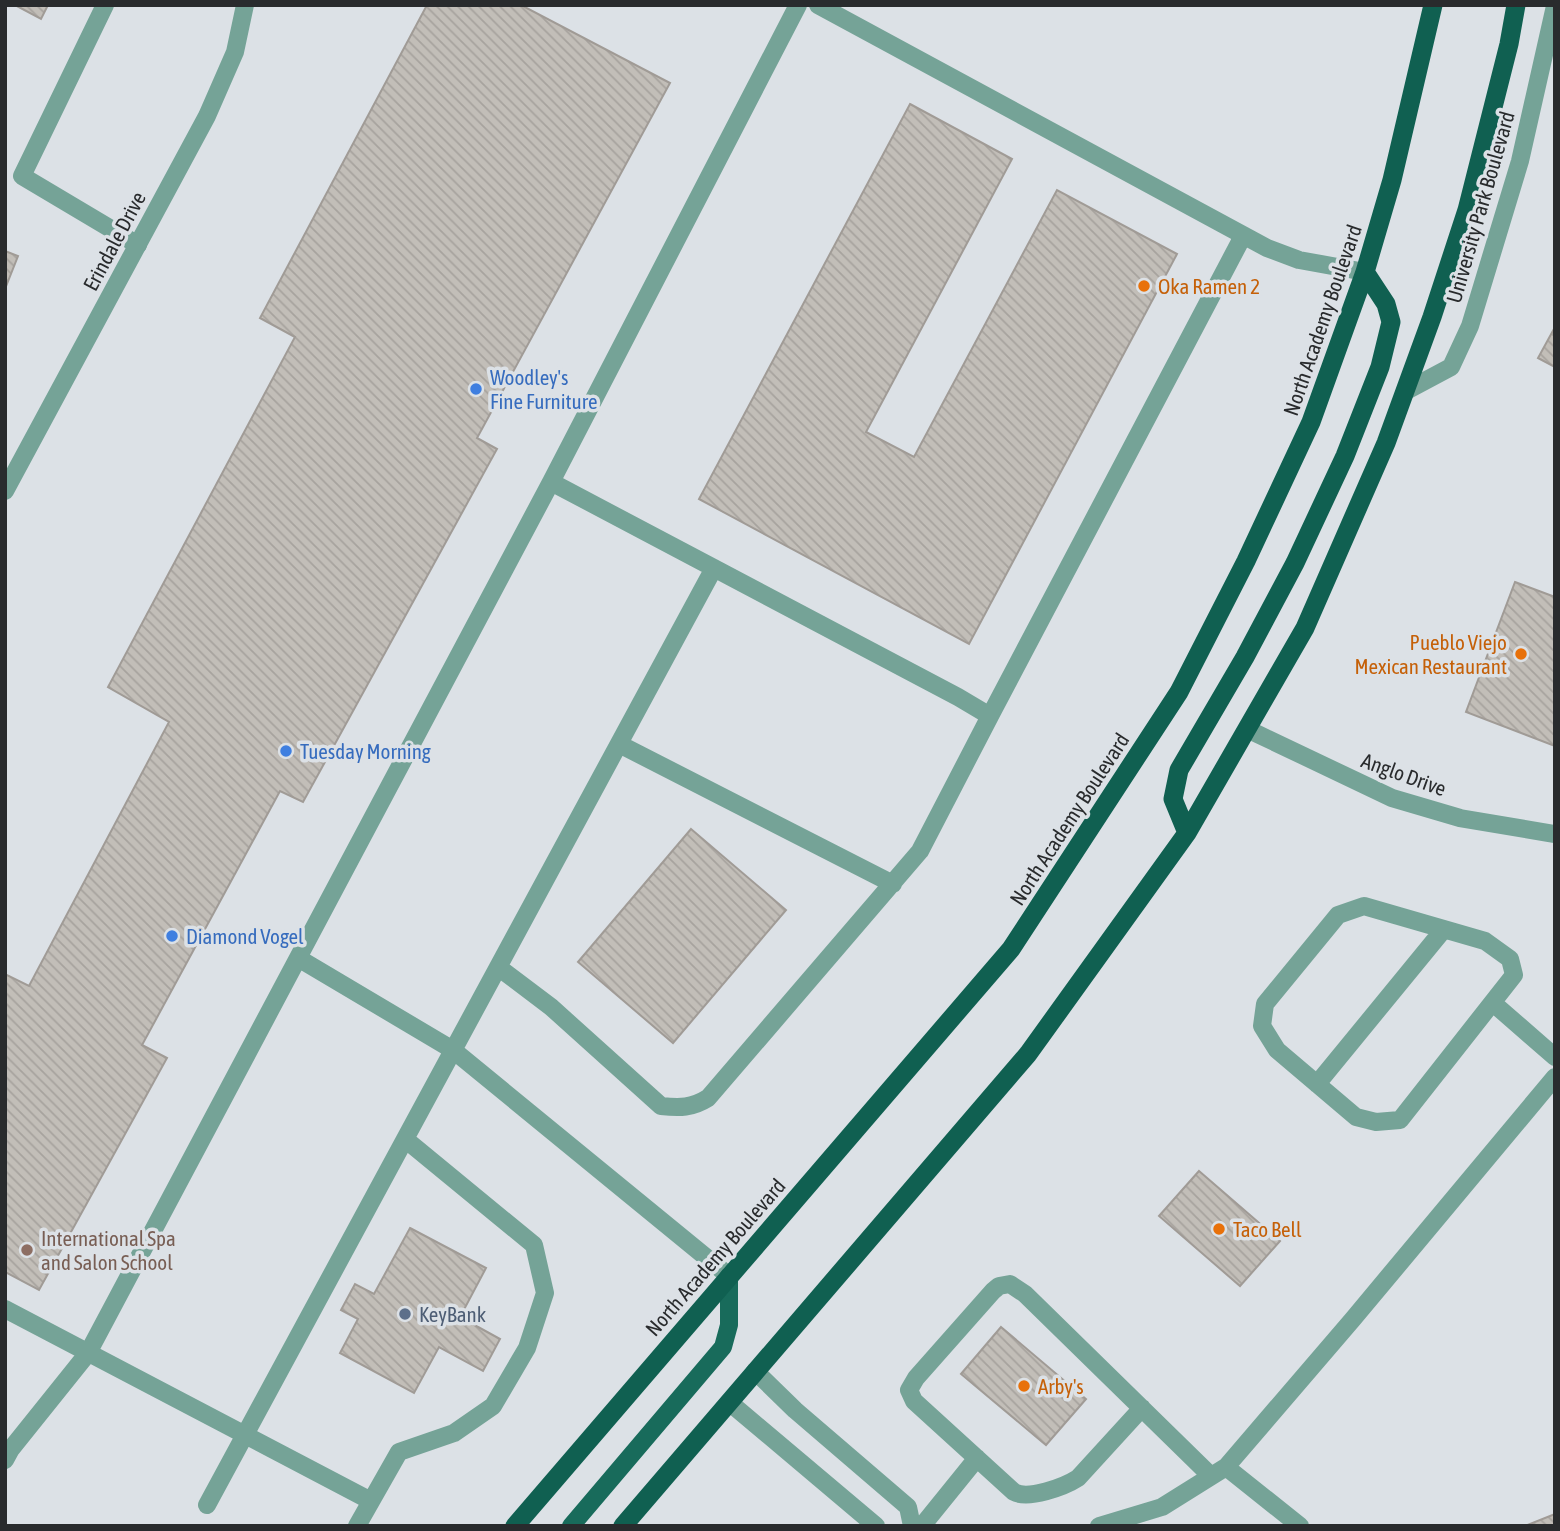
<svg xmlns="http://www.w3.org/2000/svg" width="1560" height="1531" viewBox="0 0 1560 1531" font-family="'Asap Condensed',sans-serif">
<defs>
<pattern id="building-back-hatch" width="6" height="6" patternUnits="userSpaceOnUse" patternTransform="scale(1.75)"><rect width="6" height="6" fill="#c2beb8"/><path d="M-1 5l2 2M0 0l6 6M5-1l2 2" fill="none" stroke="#a7a39e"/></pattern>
</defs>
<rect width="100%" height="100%" fill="#dce1e6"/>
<path fill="url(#building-back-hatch)" stroke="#a09b96" stroke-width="2" d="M15 5H48L41 19Z
M427 5H521L670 83 477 438 497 449 303 802 280 791 142 1045 167 1058 39 1290 5 1272V974L29 986 169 722 108 687 295 337 260 318Z
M910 104 1012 159 866 432 914 457 1057 190 1177 254 969 644 699 499Z
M5 251 18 256 5 289Z
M1555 327V367L1538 358Z
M1515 582 1555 597V746L1466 712Z
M691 829 786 910 673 1043 578 962Z
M1199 1171 1280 1241 1240 1286 1159 1216Z
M410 1228 486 1268 460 1317 500 1339 483 1371 439 1347 414 1393 340 1353 358 1319 341 1310 355 1284 374 1294Z
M1001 1327 1086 1399 1046 1445 961 1374Z
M1555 1514V1526H1525Z"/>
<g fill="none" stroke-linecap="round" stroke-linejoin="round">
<path stroke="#75a397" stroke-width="18" d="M105 5 22 176 138 245
M818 5 1267 248 1299 260 1365 272
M551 482 958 697 990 716 1243 236
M619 744 893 884
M1364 906 1485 941 1510 959 1514 975 1400 1120 1376 1122 1356 1117 1277 1050 1262 1026 1265 1004 1338 915Z
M298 958 453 1050 729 1276
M498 967 551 1007 661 1106C680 1108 692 1108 708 1098L920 851 990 716
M1493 1003 1555 1057
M1317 1084 1444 929
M5 1309 371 1501
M755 1371 795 1410 908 1507 912 1526
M729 1402 876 1526
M1142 1408 1078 1478C1064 1487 1028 1500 1014 1492L914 1401 909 1390 916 1378 993 1291 999 1286 1010 1284 1025 1294 1211 1476
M5 1460 11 1449 88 1353 551 482 798 5
M1226 1467 1300 1526
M207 1505 714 568
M357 1526 399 1452 454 1433 493 1406 527 1348 545 1293 534 1245 405 1139
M922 1526 977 1458
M1099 1526 1162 1507 1226 1467 1353 1319 1555 1077"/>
<path stroke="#75a397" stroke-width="18" d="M1406 391 1451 367 1470 326 1520 161 1555 6
M5 491 207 116 235 52 245 5
M1247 729 1392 798 1460 818 1555 834"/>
<path stroke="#186b5b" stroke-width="18" d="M571 1526 723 1347 729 1325V1276"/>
<path stroke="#106051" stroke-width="19" d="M1187 833 1173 799 1179 770 1245 657 1295 563 1345 456 1380 367 1391 322 1386 304 1365 272
M515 1526 1011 949 1179 692 1246 561 1311 422 1365 272 1392 180 1433 5
M623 1526 1028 1054 1187 833 1305 628 1386 443 1432 317 1467 210 1509 44 1516 5"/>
</g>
<g fill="#e8710a" stroke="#dce1e6" stroke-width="2.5">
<circle cx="1144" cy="286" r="7"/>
<circle cx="1521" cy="654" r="7"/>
<circle cx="1219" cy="1229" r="7"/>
<circle cx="1024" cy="1386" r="7"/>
</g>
<g fill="#3f7fe0" stroke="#dce1e6" stroke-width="2.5">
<circle cx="476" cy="389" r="7"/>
<circle cx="286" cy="751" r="7"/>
<circle cx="172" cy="936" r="7"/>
</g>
<circle fill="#8d6e63" stroke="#dce1e6" stroke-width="2.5" cx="27" cy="1250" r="7"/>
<circle fill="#5c6f8a" stroke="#dce1e6" stroke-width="2.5" cx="405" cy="1314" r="7"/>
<g text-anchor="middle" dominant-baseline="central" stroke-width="7" stroke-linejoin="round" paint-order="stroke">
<g font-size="21" fill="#292b2d" stroke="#dce1e6">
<text transform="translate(1480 207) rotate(-74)">University Park Boulevard</text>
<text transform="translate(114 241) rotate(-62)">Erindale Drive</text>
<text transform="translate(1322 320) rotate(-71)">North Academy Boulevard</text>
<text transform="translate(1404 774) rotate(20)">Anglo Drive</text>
<text transform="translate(1069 819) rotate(-57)">North Academy Boulevard</text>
<text transform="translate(715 1257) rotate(-49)">North Academy Boulevard</text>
</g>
<g font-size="21" fill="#c56008" stroke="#dce1e6" text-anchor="start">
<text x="1158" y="286">Oka Ramen 2</text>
<text x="1507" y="642" text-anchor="end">Pueblo Viejo<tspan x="1507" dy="24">Mexican Restaurant</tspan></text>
<text x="1233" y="1229">Taco Bell</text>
<text x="1038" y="1386">Arby's</text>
</g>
<g font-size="21" fill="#366cbe" stroke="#dce1e6" text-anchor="start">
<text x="490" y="377">Woodley's<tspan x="490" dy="24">Fine Furniture</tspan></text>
<text x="300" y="751">Tuesday Morning</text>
<text x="186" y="936">Diamond Vogel</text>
</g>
<g font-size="21" fill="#785e54" stroke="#dce1e6" text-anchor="start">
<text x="41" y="1238">International Spa<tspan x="41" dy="24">and Salon School</tspan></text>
</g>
<g font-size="21" fill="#4e5e75" stroke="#dce1e6" text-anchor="start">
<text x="419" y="1314">KeyBank</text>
</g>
</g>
<rect width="1560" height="1531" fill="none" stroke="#292b2d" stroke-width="14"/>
</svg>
